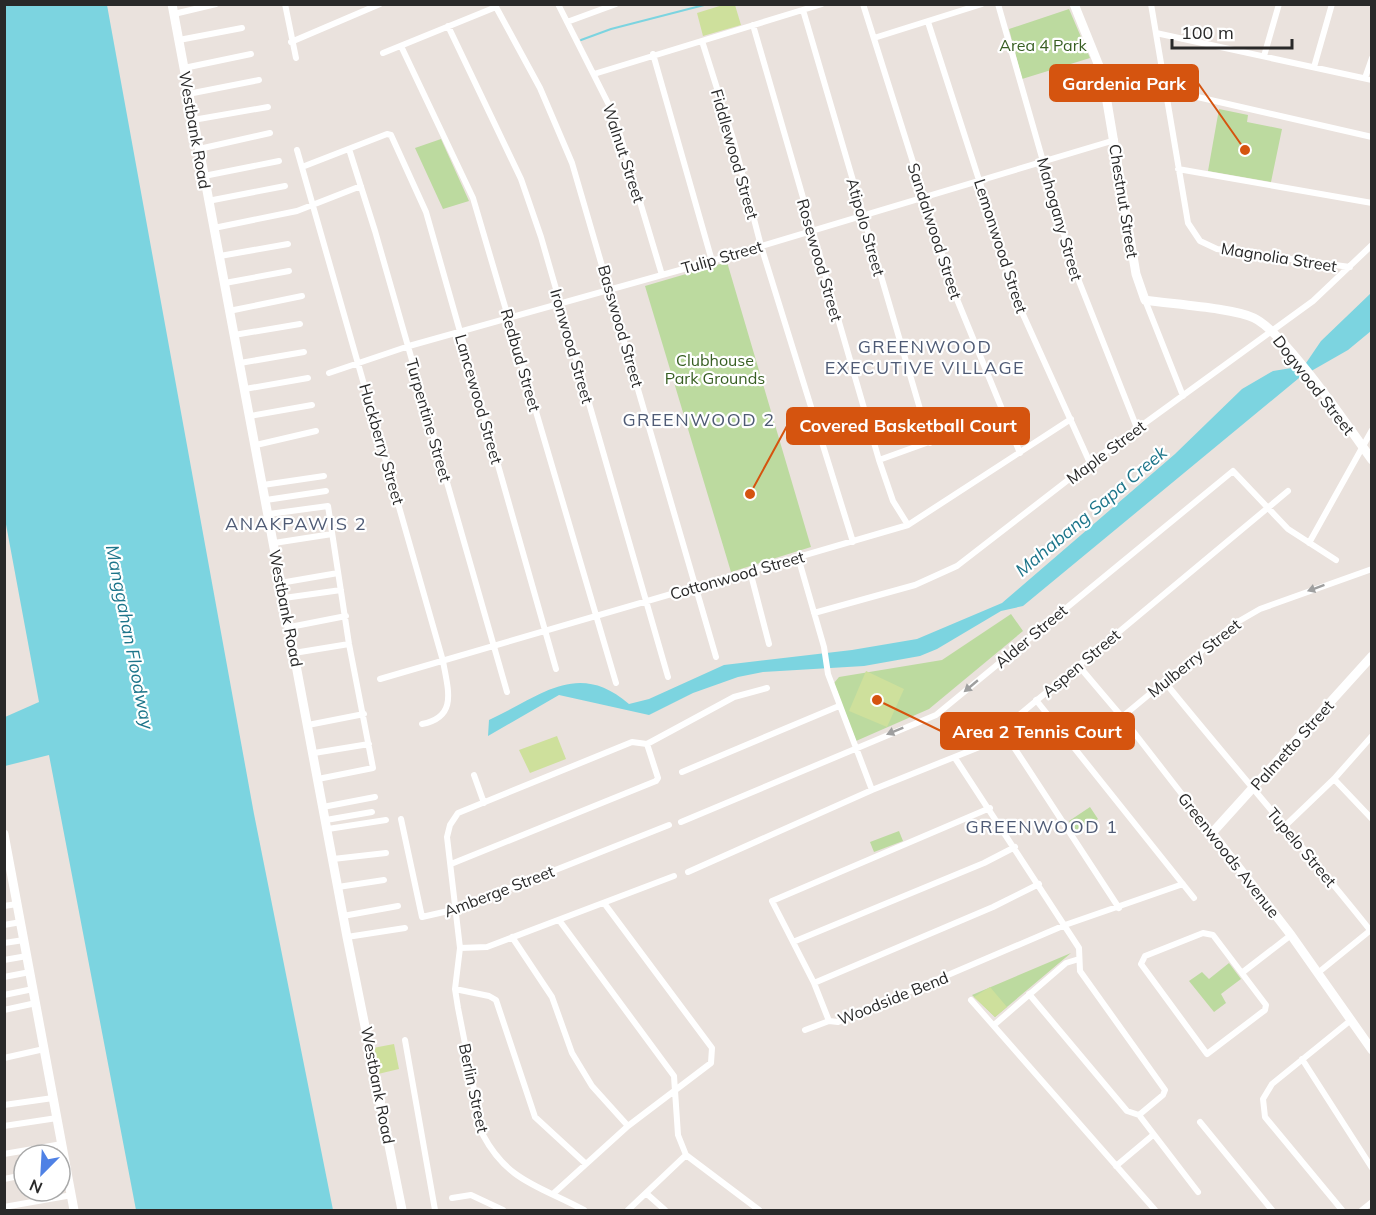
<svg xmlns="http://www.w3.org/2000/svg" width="1376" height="1215" viewBox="0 0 1376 1215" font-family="Mulish,sans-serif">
<rect width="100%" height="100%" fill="#eae2dd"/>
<path fill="#bcda9f" d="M1069 9 1090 58 1022 79 1009 29Z
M1219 109 1248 115 1247 122 1282 129 1271 182 1208 171Z
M441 139 469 201 443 209 415 148Z
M727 262 811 547 731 572 645 286Z
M1011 614 1023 631 929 709 856 741 834 683 839 677 942 660Z
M1090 807 1098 819 1076 833 1069 821Z
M899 831 903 841 874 852 870 842Z
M1071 953 995 1017 972 995Z
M1229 963 1241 979 1221 994 1226 1003 1214 1012 1189 981 1202 972 1209 979Z"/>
<path fill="#cee09c" d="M726 4 735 5 741 25 703 36 697 13Z
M866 671 904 689 887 727 849 711Z
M557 736 566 759 530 773 519 750Z
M990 987 1007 1007 995 1017 974 997Z
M394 1044 399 1069 378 1074 373 1048Z"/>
<path fill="#7cd4e0" d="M5 4 107 5 254 814 333 1210H136L49 755 5 766V717L39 702 5 519Z
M1371 293V331L1348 350 1299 378 1023 606 1001 611 937 649 920 656 864 666 763 672 738 677 693 693 649 715 559 695 488 736 489 720C540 697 577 659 629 704L649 699 724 665 852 650 917 639 1002 603 1175 454 1242 389 1273 371 1304 366 1321 341Z"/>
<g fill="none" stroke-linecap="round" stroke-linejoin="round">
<path stroke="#7cd4e0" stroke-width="2" d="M581 40 611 29 708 4"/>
<path stroke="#fff" stroke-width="6" d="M285 4 296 58
M558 4 614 115 662 275
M863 4 954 292 1020 453
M998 4 1073 266 1137 428
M1151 4 1188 223 1200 241 1217 249 1350 267
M803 10 930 443
M174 14 216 4
M567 22 616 4
M928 22 1021 310 1090 463
M753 25 879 460 893 501 908 525
M448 26 521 179 541 237 668 677
M1156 33 1372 80
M874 38 982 4
M179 40 242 28
M702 41 734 142 761 246 853 542
M291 42 380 4
M401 46 473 198 616 683
M383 53 496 7 540 88 572 163 716 657
M653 54 712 261
M1264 56 1279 4
M1314 67 1332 4
M184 68 251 54
M594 74 822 4
M1365 78 1372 58
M1167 90 1372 137
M188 94 259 80
M193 120 268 107
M199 149 270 133
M349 149 375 231 507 692
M297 150 443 661C448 690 458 717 422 724
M302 167 387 134 391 135 426 212 556 669
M1178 169 1372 203
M204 176 279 161
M208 201 285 186
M214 228 297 211 361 186
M220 256 288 244
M225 283 289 271
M1145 300 1183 396
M229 311 302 296
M234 335 300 324
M240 363 304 352
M329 373 409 346 712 261 1115 140
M245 389 308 378
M250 416 312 405
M256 445 316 431
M879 460 1004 415
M263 485 324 476
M266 500 326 491
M269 514 328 506 349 644 373 768 318 779
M274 543 332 534
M1309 543 1372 430
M798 557 824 647 828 674 872 790
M750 571 769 644
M280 583 338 573
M284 598 341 590
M814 613 915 585 957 566 1090 463 1313 301 1372 245
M290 627 346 616
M294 653 349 644
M1078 665 1122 717 1212 833
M380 679 908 525 1071 419
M1164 681C1232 765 1303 846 1370 930
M1036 700 1194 898
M1122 717 1234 624 1260 609 1372 569
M308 725 364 714
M1002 729 1119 908
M647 744 734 697 767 688
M314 753 369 744
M955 758 1079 948 1080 971 1165 1090 1163 1095 1139 1115
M682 772 839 706
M474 775 484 803
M1334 779 1372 819
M323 807 375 797
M401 819 422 917 457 909 669 825
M326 820 372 812
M681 822 936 715 1233 471 1288 529 1336 560
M1286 825 1334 779 1372 736
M328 829 386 820
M333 859 386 853
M451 864 656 781 658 778 647 744
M688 872 872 790 982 746 1288 491
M338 887 384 880
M4 906 17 904
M343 916 398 906
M559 920 674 1076 678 1135 686 1155 759 1210
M4 925 21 922
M1203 933 1213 935 1266 1005 1265 1010 1207 1054 1141 964 1145 956Z
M347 937 405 928
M512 937 552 997 572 1053 592 1086 628 1126
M793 942 984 863 1015 847
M4 943 24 940
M460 948 487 947 674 876
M4 960 27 956
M1243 972 1291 935
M1319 972 1372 929
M4 977 30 972
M814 983 993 907 1039 884
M455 989 489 996 496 1000 535 1117 586 1164
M1029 994 1127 1111 1139 1115 1198 1192
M4 995 33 989
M971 1000 1155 1210
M4 1010 36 1003
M829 1021 838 1022 1065 925 1183 884
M829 1021 814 983 772 901 990 808
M994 1025 1066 963 1079 959
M805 1030 829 1021
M405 1040 435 1210
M4 1058 44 1049
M1302 1059 1372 1168
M4 1105 53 1098
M1200 1122 1272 1210
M4 1126 57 1118
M4 1154 62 1144
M1116 1166 1153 1135
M4 1179 24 1175
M554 1193 628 1126 711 1063 712 1048 604 903
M647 1194 665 1210
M452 1198 471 1195 503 1210
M4 1207 72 1195
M584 1210C540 1186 508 1182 483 1135L458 1008 455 989 460 948 447 837 450 825 458 813 632 742 647 744
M628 1210 686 1155
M1342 1210 1265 1117 1263 1099 1272 1084 1351 1020
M1362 1210 1372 1202"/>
<path stroke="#fff" stroke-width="9" d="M172 4 347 937 402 1210
M1074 4 1099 66 1105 90 1136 274 1145 300C1170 304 1233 308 1254 318 1284 332 1350 429 1372 460
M1372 656 1212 833 1291 935 1372 1050
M4 834 74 1210"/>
</g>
<defs><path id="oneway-solid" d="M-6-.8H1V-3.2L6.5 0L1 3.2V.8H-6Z" transform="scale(1.5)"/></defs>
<g fill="#9f9f9f">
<use href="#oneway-solid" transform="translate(1316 588) rotate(160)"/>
<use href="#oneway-solid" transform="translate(971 686) rotate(140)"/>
<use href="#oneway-solid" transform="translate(895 731) rotate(158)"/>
</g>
<g text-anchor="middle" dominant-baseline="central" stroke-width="4.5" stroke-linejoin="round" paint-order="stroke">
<g font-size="16" fill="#375e22" stroke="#fff">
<text x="1043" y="45">Area 4 Park</text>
<text x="715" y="360">Clubhouse<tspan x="715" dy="18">Park Grounds</tspan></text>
</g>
<g font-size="16" fill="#292929" stroke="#fff">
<text transform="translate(195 130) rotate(80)">Westbank Road</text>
<text transform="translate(624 153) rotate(72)">Walnut Street</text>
<text transform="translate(735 154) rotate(74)">Fiddlewood Street</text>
<text transform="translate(1124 201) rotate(81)">Chestnut Street</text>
<text transform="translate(1060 219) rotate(74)">Mahogany Street</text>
<text transform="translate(866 227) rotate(74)">Atipolo Street</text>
<text transform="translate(935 231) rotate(72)">Sandalwood Street</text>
<text transform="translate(1001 246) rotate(72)">Lemonwood Street</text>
<text transform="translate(722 257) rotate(-16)">Tulip Street</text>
<text transform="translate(1279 257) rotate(9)">Magnolia Street</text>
<text transform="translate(820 260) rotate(74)">Rosewood Street</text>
<text transform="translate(621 326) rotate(74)">Basswood Street</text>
<text transform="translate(572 346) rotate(74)">Ironwood Street</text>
<text transform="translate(521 360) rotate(74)">Redbud Street</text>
<text transform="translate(1314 385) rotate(52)">Dogwood Street</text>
<text transform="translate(479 399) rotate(74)">Lancewood Street</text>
<text transform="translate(429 420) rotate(74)">Turpentine Street</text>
<text transform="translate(382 444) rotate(74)">Huckberry Street</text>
<text transform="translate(1106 452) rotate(-37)">Maple Street</text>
<text transform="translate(737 575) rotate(-16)">Cottonwood Street</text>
<text transform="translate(286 608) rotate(79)">Westbank Road</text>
<text transform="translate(1031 636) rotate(-40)">Alder Street</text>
<text transform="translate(1194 658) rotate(-39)">Mulberry Street</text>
<text transform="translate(1081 663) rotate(-40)">Aspen Street</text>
<text transform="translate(1292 745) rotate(-48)">Palmetto Street</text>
<text transform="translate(1302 847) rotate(50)">Tupelo Street</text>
<text transform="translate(1229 855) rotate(52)">Greenwoods Avenue</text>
<text transform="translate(499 891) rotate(-21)">Amberge Street</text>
<text transform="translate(893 998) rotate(-22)">Woodside Bend</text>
<text transform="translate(378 1085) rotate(79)">Westbank Road</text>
<text transform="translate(474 1088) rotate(78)">Berlin Street</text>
</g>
<g font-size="18" letter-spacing="1.5" fill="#4f5b75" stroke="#fff">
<text x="925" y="346">GREENWOOD<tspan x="925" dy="21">EXECUTIVE VILLAGE</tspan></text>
<text x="699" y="419">GREENWOOD 2</text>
<text x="296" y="523">ANAKPAWIS 2</text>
<text x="1042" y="826">GREENWOOD 1</text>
</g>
<g font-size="18" font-style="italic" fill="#1d758a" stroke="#fff">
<text transform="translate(1091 511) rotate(-40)">Mahabang Sapa Creek</text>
<text transform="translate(130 637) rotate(79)">Manggahan Floodway</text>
</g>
</g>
<path fill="none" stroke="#d5540f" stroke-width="2" d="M1245 150L1198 83M750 494L787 426M877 700L941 731"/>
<g fill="#d5540f" stroke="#fff" stroke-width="2">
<circle cx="1245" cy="150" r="6"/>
<circle cx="750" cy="494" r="6"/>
<circle cx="877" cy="700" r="6"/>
</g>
<g fill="#d5540f" stroke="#d5540f" stroke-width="2">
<rect x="1050" y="65" width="148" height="36" rx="6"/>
<rect x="787" y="408" width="242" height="36" rx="6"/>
<rect x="941" y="713" width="193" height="36" rx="6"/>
</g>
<g font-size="18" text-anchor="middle" font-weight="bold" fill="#fff">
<text x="1124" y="90">Gardenia Park</text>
<text x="908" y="432">Covered Basketball Court</text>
<text x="1037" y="738">Area 2 Tennis Court</text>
</g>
<rect width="1376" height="1215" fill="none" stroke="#292929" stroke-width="12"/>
<g transform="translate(42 1173) rotate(204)"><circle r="28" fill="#ffffff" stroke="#a9a9a9" stroke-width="1.5"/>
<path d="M0-4.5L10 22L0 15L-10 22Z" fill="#4f81e5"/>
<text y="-9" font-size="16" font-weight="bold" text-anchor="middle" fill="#292929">N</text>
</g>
<path d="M1172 39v9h120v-9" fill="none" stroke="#292929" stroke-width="3"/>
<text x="1181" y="39" font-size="18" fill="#292929" stroke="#ffffff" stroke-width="4.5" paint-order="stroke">100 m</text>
</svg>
